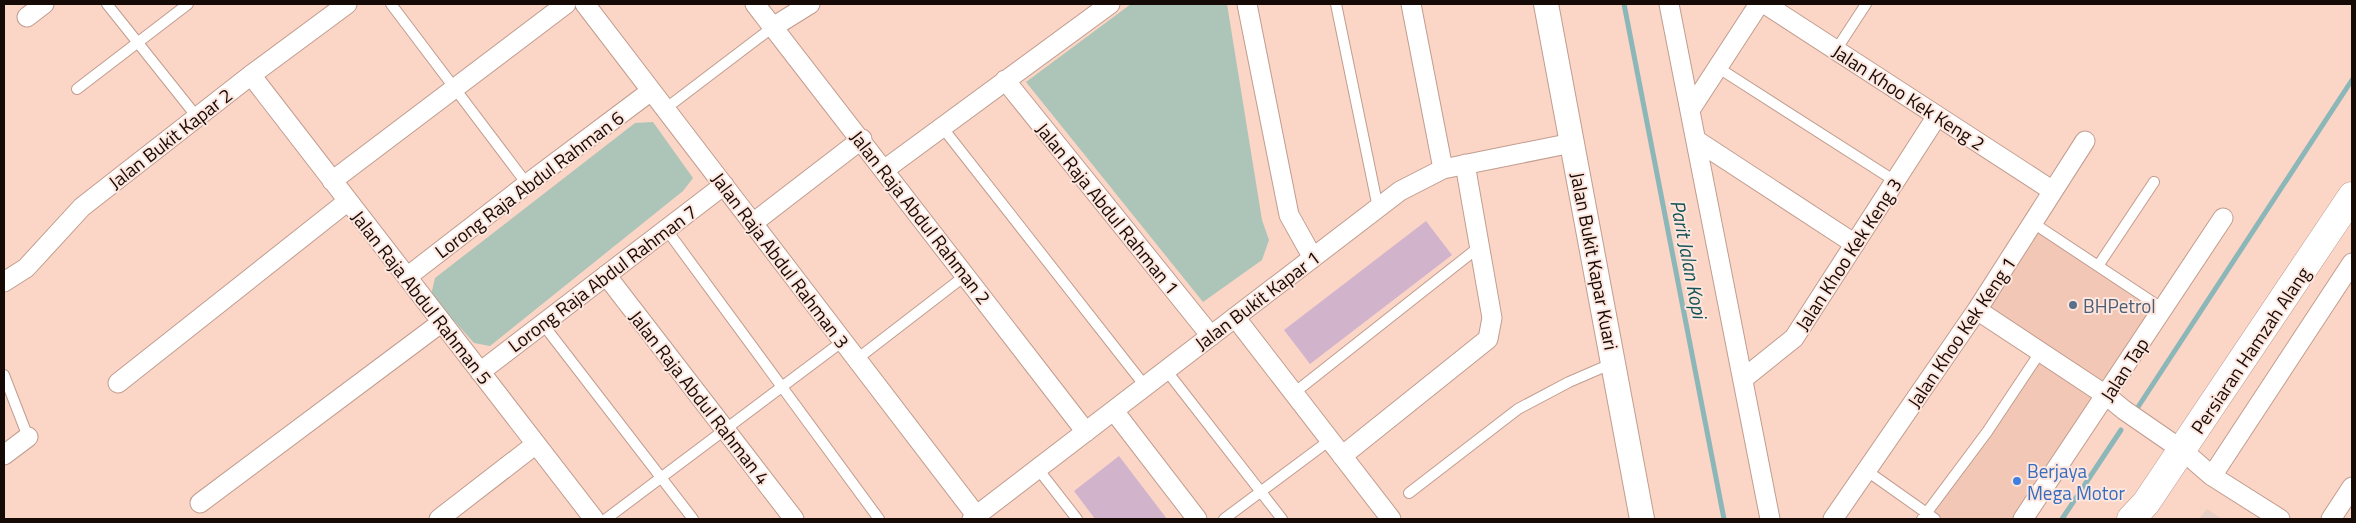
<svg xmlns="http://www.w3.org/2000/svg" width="2356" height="523" viewBox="0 0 2356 523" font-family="'Titillium Web',sans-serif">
<rect width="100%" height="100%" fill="#fbd5c6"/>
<path fill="#f3c7b5" d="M2036 231 2156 308 2016 519H1927L2047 349 1986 309Z"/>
<path fill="#e7cfc6" d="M2207 509 2222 519H2199Z"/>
<path fill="#acc5b8" d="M1131 4H1227L1262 220 1269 240 1262 260 1203 302 1026 82Z
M653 122 693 178 683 191 490 346 474 343 431 295 435 278 635 123Z"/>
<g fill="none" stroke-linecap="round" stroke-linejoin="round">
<path stroke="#8cb7b9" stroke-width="5" d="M1624 4 1724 519
M2138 407 2352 80
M2062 519 2121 430"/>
</g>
<path fill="#d1b4cc" d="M1426 221 1452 255 1310 364 1284 330Z
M1119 456 1167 519H1095L1074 491Z"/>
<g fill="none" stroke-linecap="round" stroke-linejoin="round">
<g stroke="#c09d8f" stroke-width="12">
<path id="service" d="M107 4 197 117
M391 4 527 184
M1336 4 1378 208
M1836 50 1866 4
M1717 67 1895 181
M77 89 188 4
M665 109 773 27
M942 127 1145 386
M2033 223 2163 309
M666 229 879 519
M2098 266 2154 182
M542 323 693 519
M857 359 966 275
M1166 370 1282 519
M4 375 28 437
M1294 393 1479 247
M1038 469 1077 519
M1867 471 1935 519
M1409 493 1518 409 1569 382 1613 363
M606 519 843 341
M1224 519 1330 440
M1922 519 1987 432 2041 351"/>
</g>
<g stroke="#c09d8f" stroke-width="21">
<path id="minor" d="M585 4 979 519
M755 4 1086 432
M1247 4 1289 215 1313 258
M1411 4 1443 169
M1669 4 1770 519
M1765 4 2053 191
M27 17 44 4
M773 27 810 4
M251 75 594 519
M1005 80 1211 336
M1690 110 1759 4
M1696 140 1855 244
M884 170 1110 4
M332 181 566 4
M753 223 862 139
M606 275 794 519
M407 277 527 184 651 91
M4 282 26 268 82 207 251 75 347 4
M1977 310 2107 396 2124 410 2182 450 2212 476 2280 519
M1235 317 1391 519
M480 372 724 185
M1743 379 1794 338 1937 116
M118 383 348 201
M1114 411 1197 519
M4 455 28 437
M1342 456 1488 339 1492 318 1465 164
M2212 476 2352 263
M200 503 442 322
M439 519 536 444
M972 519 1400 191 1443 169 1572 143
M1833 519 1977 310 2085 141
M2023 519 2223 218
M2331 519 2352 487"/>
</g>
<g stroke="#c09d8f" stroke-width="26">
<path id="tertiary" d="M1546 4 1642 519"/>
</g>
<g stroke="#c09d8f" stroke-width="29">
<path id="secondary" d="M2131 519 2146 503 2352 196"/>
</g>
<use href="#service" stroke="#fff" stroke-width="10"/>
<use href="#minor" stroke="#fff" stroke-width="19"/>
<use href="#tertiary" stroke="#fff" stroke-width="24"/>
<use href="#secondary" stroke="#fff" stroke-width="28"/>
</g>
<circle fill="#5c6f8a" stroke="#fde6dd" stroke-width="2" cx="2073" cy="305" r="5"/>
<circle fill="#3f7fe0" stroke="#fde6dd" stroke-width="2" cx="2017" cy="481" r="5"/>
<g text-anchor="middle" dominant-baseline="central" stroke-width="4" stroke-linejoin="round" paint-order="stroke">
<g font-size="19" fill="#160a06" stroke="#fde6dd">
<text transform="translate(1909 97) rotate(33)">Jalan Khoo Kek Keng 2</text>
<text transform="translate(170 138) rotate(-38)">Jalan Bukit Kapar 2</text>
<text transform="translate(529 184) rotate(-37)">Lorong Raja Abdul Rahman 6</text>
<text transform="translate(1108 208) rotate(51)">Jalan Raja Abdul Rahman 1</text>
<text transform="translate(921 217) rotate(52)">Jalan Raja Abdul Rahman 2</text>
<text transform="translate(1848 254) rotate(-57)">Jalan Khoo Kek Keng 3</text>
<text transform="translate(781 260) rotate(53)">Jalan Raja Abdul Rahman 3</text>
<text transform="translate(1595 261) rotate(79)">Jalan Bukit Kapar Kuari</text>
<text transform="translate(602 278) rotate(-37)">Lorong Raja Abdul Rahman 7</text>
<text transform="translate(422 297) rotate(52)">Jalan Raja Abdul Rahman 5</text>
<text transform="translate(1257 300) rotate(-37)">Jalan Bukit Kapar 1</text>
<text transform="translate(1961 332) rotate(-56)">Jalan Khoo Kek Keng 1</text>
<text transform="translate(2250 350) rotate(-56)">Persiaran Hamzah Alang</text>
<text transform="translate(2124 369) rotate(-57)">Jalan Tap</text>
<text transform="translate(700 397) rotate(52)">Jalan Raja Abdul Rahman 4</text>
</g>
<g font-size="19" fill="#4e5e75" stroke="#fde6dd" text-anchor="start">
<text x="2083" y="305">BHPetrol</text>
</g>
<g font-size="19" fill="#366cbe" stroke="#fde6dd" text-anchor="start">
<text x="2027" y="470">Berjaya<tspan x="2027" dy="22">Mega Motor</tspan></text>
</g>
<g font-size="20" font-style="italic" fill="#135255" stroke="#fde6dd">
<text transform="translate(1689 259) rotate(79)">Parit Jalan Kopi</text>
</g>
</g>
<rect width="2356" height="523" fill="none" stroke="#160a06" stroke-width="10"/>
</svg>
